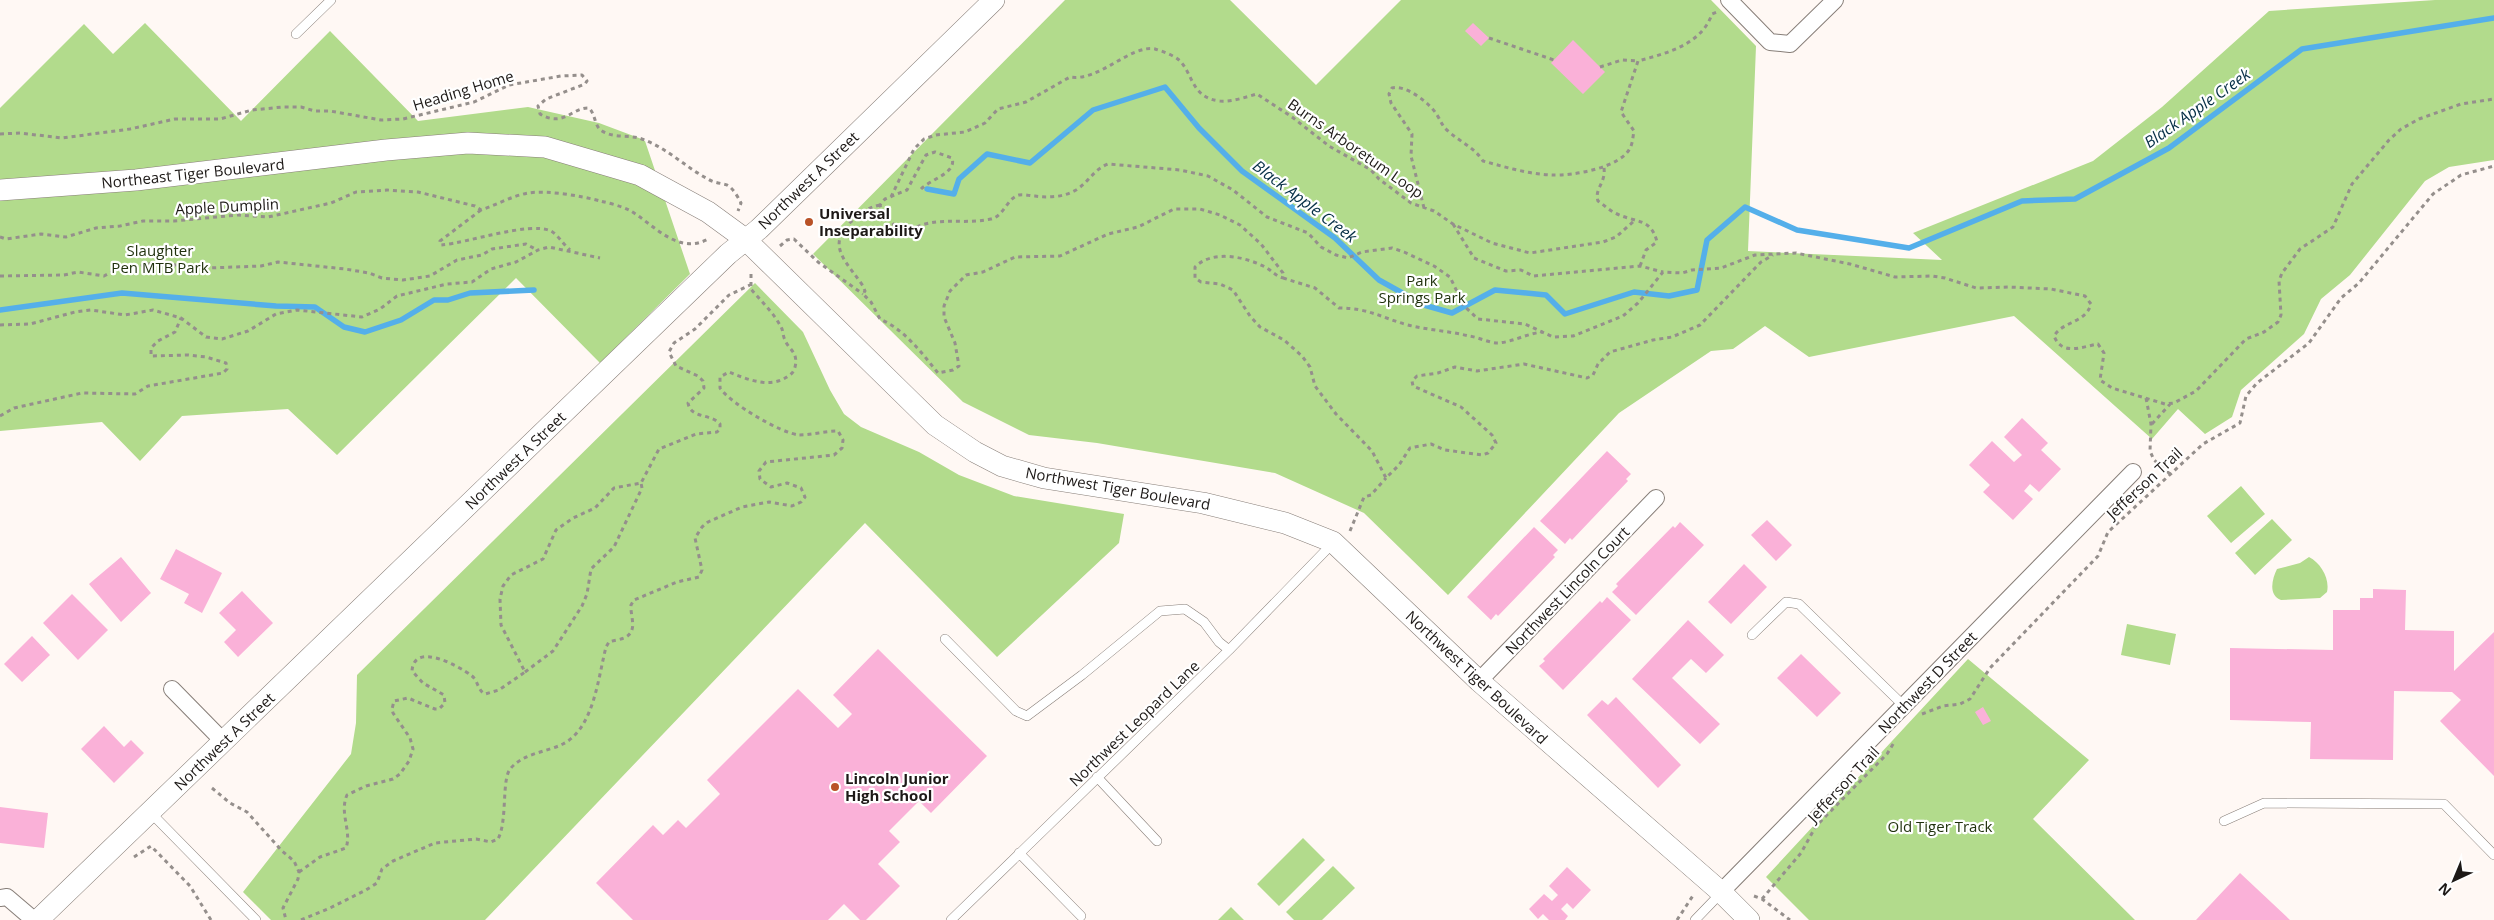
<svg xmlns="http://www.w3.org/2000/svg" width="2494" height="920" viewBox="0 0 2494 920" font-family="'Open Sans',sans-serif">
<rect width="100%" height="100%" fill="#fff8f4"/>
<path fill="#b2db8c" d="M1065 0H1230L1316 85 1401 0H1711L1756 46 1748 251 1942 260 1913 233 2093 161 2162 107 2269 11 2435 0H2494V160L2449 167 2425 181 2350 275 2321 299 2304 334 2241 390 2232 417 2205 434 2178 409 2152 439 2014 316 1809 357 1765 326 1733 349 1711 351 1619 413 1448 595 1364 513 1275 473 1097 443 1029 435 963 402 813 254Z
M145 23 241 121 330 31 418 121 528 107 599 123 639 138 645 141 690 274 600 363 516 278 337 455 288 409 182 416 140 461 102 422 0 431V108L84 24 113 54Z
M755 283 803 332 830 390 844 414 861 427 919 452 959 475 1014 496 1124 514 1119 543 997 657 865 523 485 920H271L243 892 351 754 356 723 357 675Z
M2241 486 2265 514 2231 543 2207 516Z
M2272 519 2292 540 2255 575 2235 553Z
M2309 557C2321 563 2330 579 2327 592L2320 598 2281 600C2268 595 2272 579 2277 569L2300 563Z
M2127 624 2176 634 2170 665 2121 655Z
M1968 659 2089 760 2033 819 2135 920H1809L1766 877Z
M1303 838 1325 860 1279 906 1257 884Z
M1333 866 1355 888 1322 920H1294L1286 912Z
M1231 907 1244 920H1218Z"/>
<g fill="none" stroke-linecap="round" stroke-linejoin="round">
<path stroke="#54afea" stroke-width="5.5" d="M927 189 954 194 959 179 987 154 1030 163 1093 110 1165 87 1199 128 1242 171 1335 238 1379 280 1424 305 1452 313 1495 290 1546 295 1565 314 1634 292 1669 296 1697 290 1707 240 1745 207 1797 230 1909 248 2022 201 2075 199 2169 148 2302 49 2494 18
M0 310 122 293 276 306 315 307 344 327 365 332 401 320 434 300H448L470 293 534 290"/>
</g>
<path fill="#fab1d8" d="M1473 23 1489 38 1481 46 1465 31Z
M1573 40 1605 72 1583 94 1551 63Z
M2022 418 2048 443 2041 450 2061 469 2039 492 2030 484 2024 491 2033 499 2013 520 1983 492 1990 485 1969 465 1992 441 2014 462 2022 455 2004 437Z
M1607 451 1631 474 1626 479 1628 481 1572 540 1570 538 1565 544 1540 521Z
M1767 520 1792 545 1776 561 1751 535Z
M1680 522 1704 545 1636 615 1612 592 1618 586 1616 584 1673 526 1675 528Z
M1534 527 1558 550 1553 555 1555 557 1498 616 1496 614 1491 620 1467 597Z
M176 549 222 573 202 613 184 603 189 594 160 579Z
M121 557 151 593 121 622 89 584Z
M1744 564 1767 587 1731 624 1708 602Z
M2373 589 2406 590 2405 630 2454 631V671L2494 632V776L2440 721 2461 700 2452 692 2394 691 2393 760 2310 759 2311 722 2230 720V648L2333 650V610H2360V598H2373Z
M242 591 273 623 238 657 224 642 236 630 219 613Z
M72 594 108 630 78 660 43 623Z
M1607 597 1631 620 1563 690 1539 666 1545 661 1543 659 1600 601 1602 603Z
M1688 620 1724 655 1706 673 1691 659 1672 678 1720 724 1700 744 1632 679Z
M32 636 50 655 22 682 4 664Z
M878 649 987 756 931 813 919 801 889 831 900 842 878 864 900 886 866 920H860L844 904 828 920H633L596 883 653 825 663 835 678 820 686 828 720 794 707 780 798 689 838 728 852 714 833 695Z
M1801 654 1841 693 1817 717 1777 678Z
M1616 697 1681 765 1658 788 1587 715 1602 700 1608 705Z
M1983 707 1991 721 1983 725 1975 712Z
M104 726 124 747 131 740 144 753 114 783 81 749Z
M0 807 48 813 44 848 0 843Z
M1567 867 1591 890 1573 909 1567 903 1561 909 1568 916 1565 920H1549L1543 914 1538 919 1529 909 1544 894 1552 901 1558 895 1549 886Z
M2240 873 2290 920H2196Z"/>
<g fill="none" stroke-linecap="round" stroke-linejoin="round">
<g stroke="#877e78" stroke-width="10">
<path id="service" d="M296 34 331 0
M1752 635 1786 602 1799 604 1904 706
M945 639 1016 711 1027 716 1082 675 1160 611 1185 609 1204 622 1219 642 1229 650
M1097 777 1157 841
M150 812 256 920
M2224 821 2264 803 2444 804 2494 855
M1019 853 1081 916
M951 920 1229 650 1333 543
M1695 920 1721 893"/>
</g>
<g stroke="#877e78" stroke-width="18">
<path id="minor" d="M1729 0 1770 42 1790 44 1835 0
M1479 681 1656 498
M172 689 223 741
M1721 892 2133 472
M0 898 7 897 34 920"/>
</g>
<g stroke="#877e78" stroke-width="22">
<path id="tertiary" d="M0 190 136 180 386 150 468 143 545 147 640 175 708 212 745 239 935 425 975 452 1002 466 1044 478 1203 503 1285 523 1333 542 1479 681 1721 892 1749 920
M38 920 728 254 759 229 994 0"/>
</g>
<path stroke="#958f8c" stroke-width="3" stroke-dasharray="4 4" stroke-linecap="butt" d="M1489 38 1554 60
M1600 67 1622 60 1638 61
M0 134 20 133 62 138 130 129 175 119H220L252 110 283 107H301L315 111H330L381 120 403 119 474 102 509 85 561 76 582 75 587 81 585 84 546 99 538 106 540 114C564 128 572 107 589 108 596 115 594 126 602 131 613 138 627 135 639 138 665 146 685 167 708 179 714 183 721 183 727 185 733 188 738 197 741 203L738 211
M1604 168C1606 183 1594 189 1598 201 1604 205 1609 210 1615 213 1634 223 1651 217 1657 242L1646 250 1640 266
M921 189C931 179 957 173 952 158L935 152 926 155 907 190 885 199 880 205 882 210 902 235C933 213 958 226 991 219 1004 216 1007 198 1019 195 1024 194 1030 196 1035 196 1049 198 1064 197 1076 190 1089 182 1093 170 1108 164L1180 170 1208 176 1233 190 1267 217 1308 233 1321 247 1336 255 1348 258 1362 252 1392 248 1404 252 1434 266 1450 277 1464 306 1478 319 1525 324 1553 337 1573 336 1623 316 1638 303 1663 272 1682 273 1692 270 1721 268 1755 255 1796 253 1850 264 1895 277 1932 276 1945 278 1976 288 2009 287 2051 289 2085 296 2091 304C2086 323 2063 321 2054 336 2062 356 2081 347 2098 344L2104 353 2100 380 2112 388 2165 404 2174 403 2196 391 2246 339 2264 332 2278 322 2281 315 2279 281 2282 273 2300 249 2333 227 2352 184 2389 140 2401 129 2419 119 2461 104 2494 99
M891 197 914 149 924 139 936 135 965 132 985 123 998 109 1026 102 1070 77C1099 82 1131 44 1155 49 1162 51 1173 55 1179 60 1193 73 1191 98 1220 101 1232 102 1246 97 1257 94L1292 117 1329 146 1371 170 1379 179 1411 203 1434 211 1453 224 1492 243 1530 253 1603 242 1616 237 1634 221
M880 205C869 207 862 213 853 220 824 245 847 262 863 286L865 291 863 294 871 302 880 319C905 330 921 352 938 373L953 370 959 366 955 343 944 317V306L950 291 966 275 983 272 1015 257 1060 256 1108 234 1138 227 1174 209H1200L1220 215 1240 225 1261 244 1283 273 1284 278C1277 277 1273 272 1267 268 1247 257 1213 249 1195 267V278L1201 282 1220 284 1233 290 1250 316 1260 327 1284 340 1302 356 1310 367 1315 386 1336 414 1372 451 1386 478 1399 465 1410 448 1431 444 1445 450 1482 455 1488 453 1496 443 1492 435 1461 407 1413 386 1412 381 1417 376 1438 373 1455 367 1477 371 1524 364 1587 378 1593 375 1598 364 1610 352 1653 340 1672 337 1700 325 1761 262 1773 255
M1424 208 1411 156 1412 134 1391 103 1389 94 1392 88C1405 84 1430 103 1437 115 1441 121 1442 126 1448 131 1460 142 1474 147 1483 161 1505 167 1528 174 1551 175 1572 176 1623 168 1631 146 1633 141 1633 135 1634 131L1621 112 1638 61C1667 53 1701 45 1712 14L1717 12
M481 210 440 241 441 245C468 243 529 221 551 231 558 235 563 244 570 250
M1453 224 1474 258 1506 271 1521 270 1533 276 1640 266 1663 272
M0 237 6 239 41 234 66 237 96 228 120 226 143 221H174L238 215 268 217 331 203 356 192 387 190 418 192 475 206 481 210C496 205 512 196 528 193 547 190 582 196 600 201 609 203 621 206 629 210 654 224 678 257 710 238
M780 246 787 240 794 239 818 262 863 294
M0 276 64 275 78 272 104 276 123 266 136 267 153 263 208 268 261 266 278 262 345 269 369 273 382 278 403 280 430 276 457 260 482 255 492 249 526 244 537 250
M1283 278 1315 288 1339 308C1369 308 1382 318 1408 325 1428 330 1449 331 1469 336 1478 337 1489 343 1498 343 1513 342 1528 333 1543 332
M0 325 30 324 75 312 91 310 125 315 153 310 181 318 206 337 222 339 248 331 276 314 297 310 362 317 380 309 397 296 447 284 472 282 491 269 516 262 538 250 549 247 600 258
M2146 398 2151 424 2150 451 2154 460 2170 474
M0 416 14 408 82 393 135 394 148 386 223 373 227 369 226 363 206 357 188 355 151 356V348L158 341 175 332 181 318
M2152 424 2171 403
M1350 531 1364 497 1371 495 1386 478
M525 672 553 651 582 606 587 594 591 569 614 547 642 488 641 483
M1922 714 1943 706 1960 704 1970 699 1990 668 2098 556 2108 532 2203 444 2240 423 2246 396 2257 383 2309 343 2341 298 2359 283 2433 194 2461 175 2494 166
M212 788 230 803 247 812 282 851 294 861 299 872 298 879 283 908 286 920
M134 857 151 846 190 886 211 920
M299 872 320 857 346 848C352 831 339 813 347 795L366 786 393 779 400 774 409 761 413 749 410 738 393 713 392 709 394 701 408 698 435 709H439L445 703 444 695 423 683 412 671C414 641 459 666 472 676 478 681 478 691 485 694L499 690 525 672 501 625 500 599 503 586 511 575 543 559 556 530 573 518 595 508 614 488 641 483 659 449 696 434 717 432 720 429V424C710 413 691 419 688 403L704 388 703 381 698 376 676 366 669 352 674 343 695 329 729 295 750 285
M1754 896 1762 899 1790 920
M1762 899 1801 853 1816 826 1887 754 1895 741
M301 920 330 908 366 890 377 883 382 869 393 861 435 843 476 839 491 842 498 839C508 820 501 778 511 768 524 753 547 752 563 744 594 728 598 678 606 647L609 642C614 640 621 640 626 637 638 630 630 616 631 605L634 600 677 582 699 577 702 570 695 538 702 527 708 522 742 507 769 502 792 506 801 502 805 497 801 488 787 483 771 487 760 479 759 471 766 462 834 455 842 448 843 440 838 431C825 431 812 435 799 435 780 433 730 403 720 388V377L729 372C749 380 772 390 791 374 795 371 797 362 795 356 793 350 787 346 785 340 783 336 783 332 782 329 775 314 761 301 751 289V272
M1677 920 1694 894"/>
<use href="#service" stroke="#fff" stroke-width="9"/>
<use href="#minor" stroke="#fff" stroke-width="16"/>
<use href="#tertiary" stroke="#fff" stroke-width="21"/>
</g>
<g fill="#b95227" stroke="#fff" stroke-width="2">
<circle cx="809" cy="222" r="5"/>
<circle cx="835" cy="787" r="5"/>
</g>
<g text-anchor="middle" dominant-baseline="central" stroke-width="4.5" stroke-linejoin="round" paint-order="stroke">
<g font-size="15" fill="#1d1917" stroke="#fff">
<text transform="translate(463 90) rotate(-17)">Heading Home</text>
<text transform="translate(1356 148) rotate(35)">Burns Arboretum Loop</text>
<text transform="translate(193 173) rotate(-6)">Northeast Tiger Boulevard</text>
<text transform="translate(808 180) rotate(-44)">Northwest A Street</text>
<text transform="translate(227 206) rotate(-3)">Apple Dumplin</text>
<text transform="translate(515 460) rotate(-44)">Northwest A Street</text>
<text transform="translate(2144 483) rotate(-43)">Jefferson Trail</text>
<text transform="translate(1118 488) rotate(10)">Northwest Tiger Boulevard</text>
<text transform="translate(1567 590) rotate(-46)">Northwest Lincoln Court</text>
<text transform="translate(1477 677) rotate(43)">Northwest Tiger Boulevard</text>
<text transform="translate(1927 682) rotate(-46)">Northwest D Street</text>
<text transform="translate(1134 723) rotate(-44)">Northwest Leopard Lane</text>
<text transform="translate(224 741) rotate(-44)">Northwest A Street</text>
<text transform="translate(1843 784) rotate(-47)">Jefferson Trail</text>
</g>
<g font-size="15" font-weight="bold" fill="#1d1917" stroke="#fff" text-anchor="start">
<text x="819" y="213">Universal<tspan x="819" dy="17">Inseparability</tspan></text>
<text x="845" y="778">Lincoln Junior<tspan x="845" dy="17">High School</tspan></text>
</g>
<g font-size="15" fill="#1f300c" stroke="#fff">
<text x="160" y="250">Slaughter<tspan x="160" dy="17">Pen MTB Park</tspan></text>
<text x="1422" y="280">Park<tspan x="1422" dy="17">Springs Park</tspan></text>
<text x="1940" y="826">Old Tiger Track</text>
</g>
<g font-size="16" font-style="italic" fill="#062f46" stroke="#fff">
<text transform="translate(2197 108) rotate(-35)">Black Apple Creek</text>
<text transform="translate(1305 201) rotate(37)">Black Apple Creek</text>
</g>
</g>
<g transform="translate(2454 880) rotate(224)" stroke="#ffffff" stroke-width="4" paint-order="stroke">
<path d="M0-4L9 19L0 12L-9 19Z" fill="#1d1917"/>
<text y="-8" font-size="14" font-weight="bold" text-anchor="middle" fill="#1d1917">N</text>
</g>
</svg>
